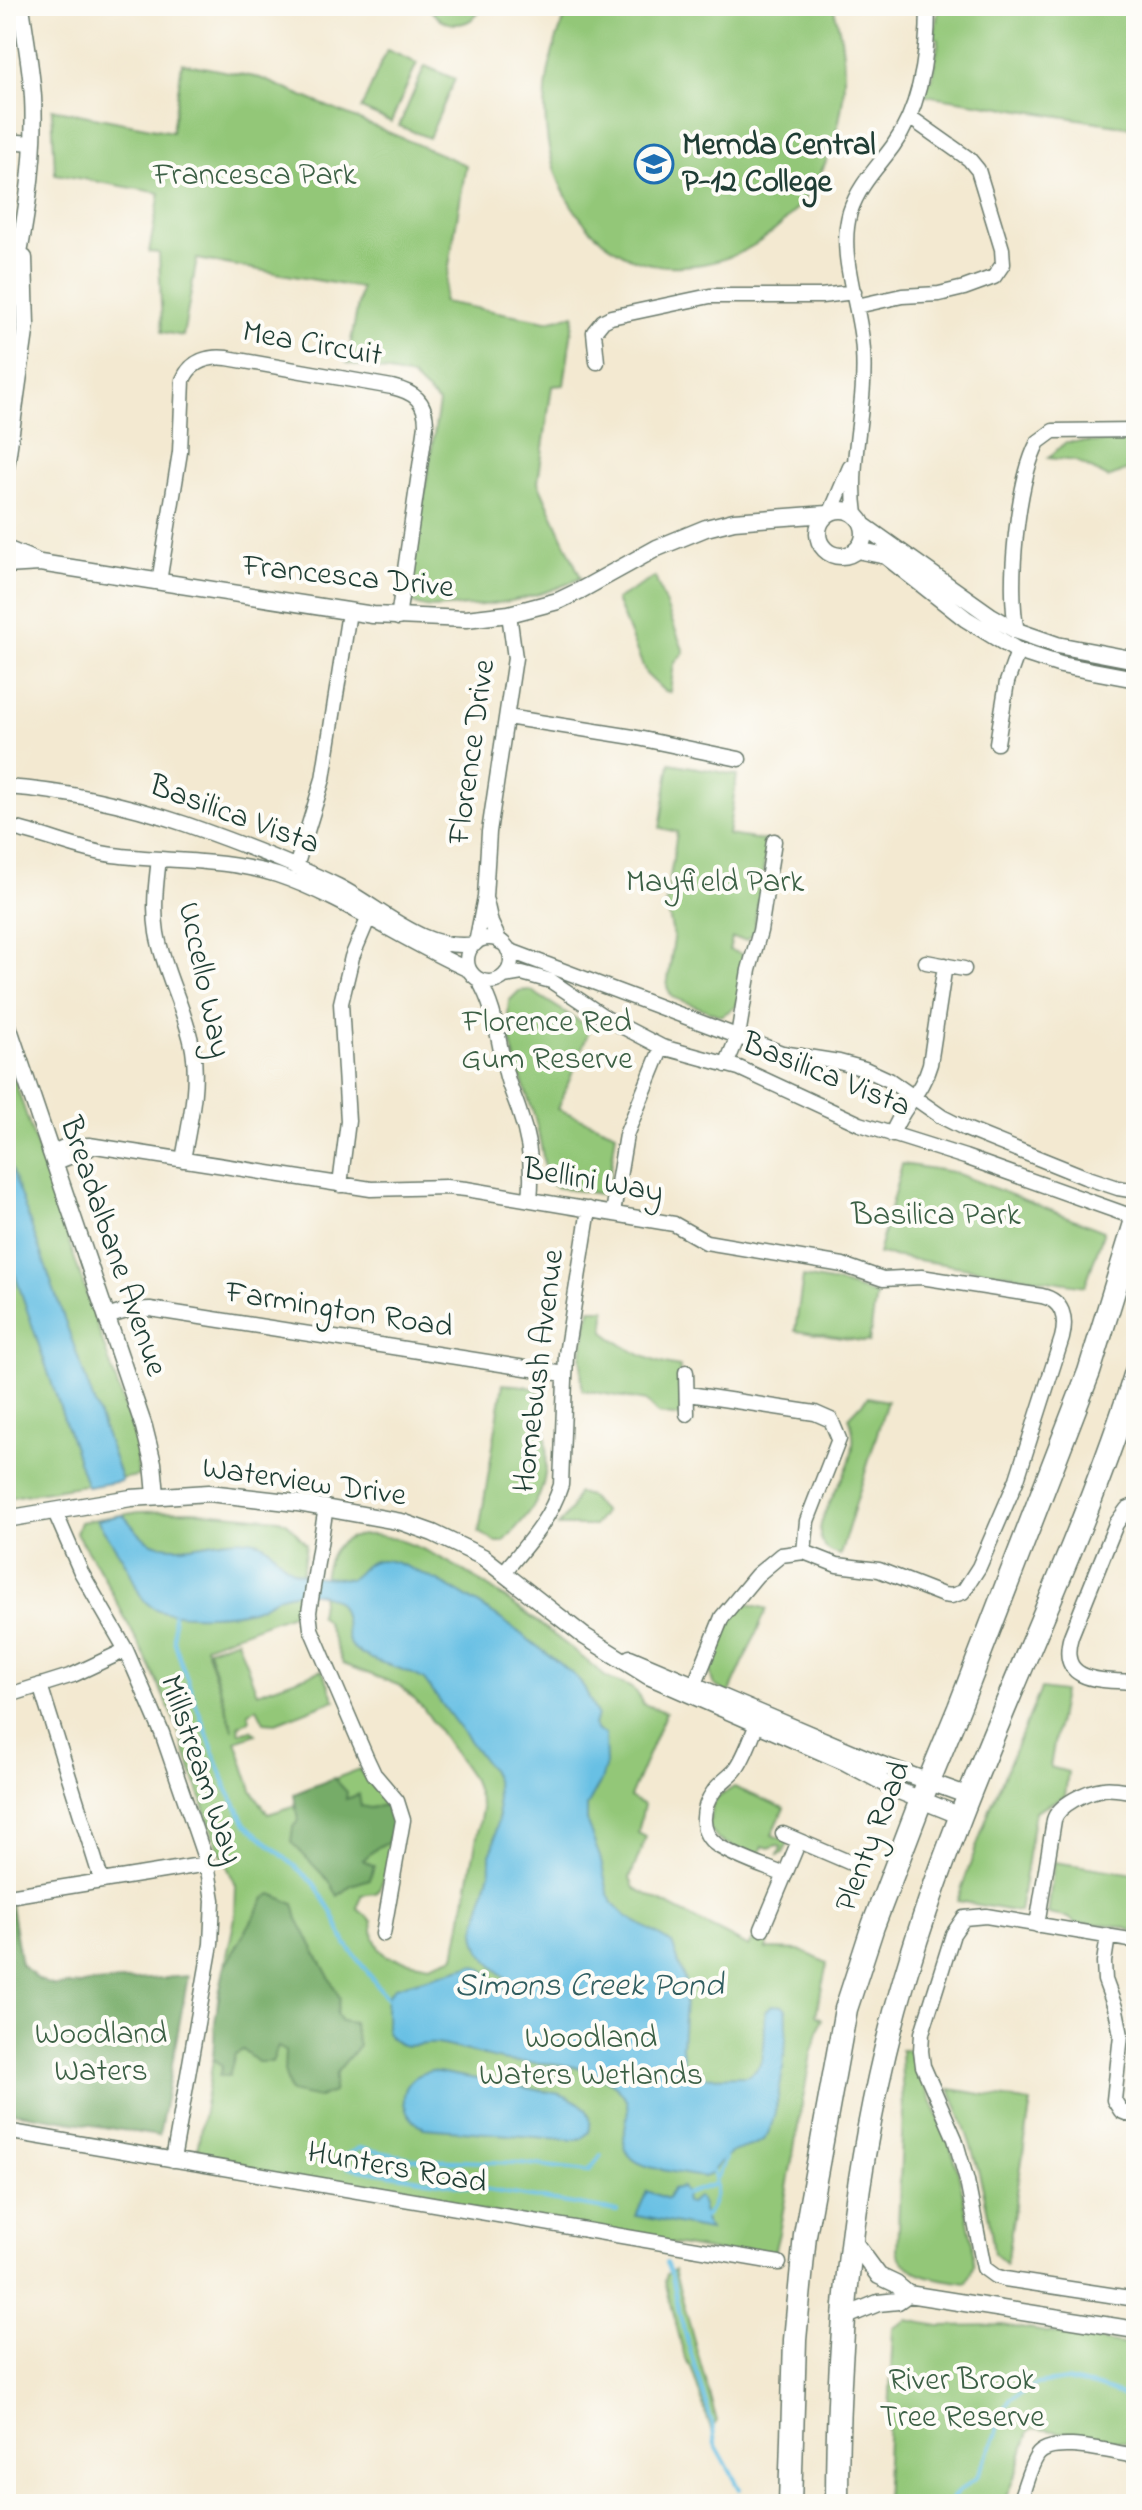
<svg xmlns="http://www.w3.org/2000/svg" width="1142" height="2510" viewBox="0 0 1142 2510" font-family="'Indie Flower',sans-serif">
<rect width="100%" height="100%" fill="#fdfcf7"/>
<filter id="ink" filterUnits="userSpaceOnUse"><feTurbulence type="fractalNoise" baseFrequency=".0125" numOctaves="2"/><feDisplacementMap in="SourceGraphic" scale="16" xChannelSelector="R" yChannelSelector="G"/><feConvolveMatrix kernelMatrix="1 2 1 2 8 2 1 2 1" color-interpolation-filters="sRGB"/></filter>
<filter id="wash" filterUnits="userSpaceOnUse"><feTurbulence type="fractalNoise" baseFrequency=".006" numOctaves="4" result="noise"/><feDisplacementMap in="SourceGraphic" scale="32" xChannelSelector="R" yChannelSelector="G"/><feGaussianBlur stdDeviation="1.8" result="paint"/><feColorMatrix in="noise" values="0 0 0 0 0 0 0 0 0 0 0 0 0 0 0 0 0 1.4 0 .05"/><feComposite in="paint" operator="in"/></filter>
<g filter="url(#wash)">
<rect width="100%" height="100%" fill="#f3e9d1"/>
<path fill="#93c778" stroke="#598256" stroke-width="2" d="M428 6H483C470 31 441 29 428 6Z
M571 6H833C851 61 847 120 821 172 792 226 745 264 682 266 663 267 641 264 623 254 536 205 527 87 571 6Z
M939 6H1136V128L925 95 927 81 932 79 939 39 934 36Z
M387 50 417 63 391 122 361 109Z
M182 63 260 78 466 165 443 302 547 321 574 315 564 385 552 386 538 482 581 578C538 598 495 607 448 607 435 608 423 609 412 602L409 590 439 403 412 377 347 363 361 288 197 259 183 336 162 332 159 253 149 252 160 193 55 174 52 109 172 132Z
M425 66 455 79 429 138 399 126Z
M1066 442H1136V467L1108 478 1076 461 1048 458Z
M655 577 684 652 674 664 670 692 664 691 646 674 616 600Z
M670 763 737 775 728 835 768 841 753 934 746 940 732 938 729 950 742 954 745 959 737 1006 721 1016 672 997 667 987 674 938 666 903 677 832 660 828Z
M530 990 590 1028 558 1109 616 1133 607 1195 555 1187 547 1181C543 1158 540 1134 533 1112 521 1076 504 1041 509 1001L519 991Z
M6 1055 136 1441 138 1476 6 1498Z
M902 1164 953 1172 1104 1231 1085 1286 878 1254Z
M803 1277 842 1284 876 1295 869 1342 795 1331Z
M590 1309H605L604 1332C627 1350 651 1363 680 1367 678 1385 683 1400 680 1417L658 1414 646 1401 582 1390 581 1357Z
M503 1384C519 1386 538 1384 545 1400 545 1429 551 1469 539 1496 531 1514 516 1527 504 1542H496L479 1532Z
M868 1397 887 1401 840 1555C793 1543 842 1489 850 1460 855 1446 854 1431 849 1417Z
M577 1493 589 1496 604 1512 594 1526H558L571 1509Z
M192 1511 279 1519 288 1523 306 1544 297 1612 205 1646 233 1730 208 1649 237 1639 257 1693 322 1670 335 1700 276 1723 264 1722 257 1708 248 1712 250 1720 238 1726 240 1733 252 1730 256 1734 236 1741 252 1790 268 1814 297 1805 294 1794 360 1769C366 1783 379 1790 387 1803 398 1819 389 1879 376 1893L361 1895 358 1909 372 1921 374 1938 380 1950 387 1957 430 1965 455 1956 482 1809 473 1780 423 1708 408 1693 398 1685 343 1664 326 1622 319 1615C323 1595 322 1561 337 1546 390 1495 548 1631 592 1665 597 1669 601 1674 606 1677 624 1688 633 1681 643 1704L666 1712 630 1797 644 1805 638 1833 646 1837 630 1878 634 1888 749 1947 757 1932 770 1938 766 1949 800 1950 827 1963 816 2015 822 2019 811 2054 779 2233 772 2261 195 2162 213 2059 218 1998 235 1918 236 1886 216 1842 175 1722 151 1668 101 1572 76 1533 80 1522 139 1512Z
M745 1603 767 1609 729 1694 714 1685C701 1660 730 1623 745 1603Z
M1041 1689 1063 1692 1050 1767 1068 1772 1065 1796 1035 1811 1019 1912 957 1901 991 1806Z
M734 1787 784 1808 772 1835 789 1842 783 1853 778 1855 781 1847 777 1845 769 1848 763 1846 758 1857 718 1840 709 1827C712 1797 711 1802 734 1787Z
M1054 1862 1136 1874V1932C1114 1922 1097 1925 1075 1923L1069 1918 1048 1914Z
M901 2050H914L916 2065 948 2139 958 2171 972 2240 974 2265 967 2283C943 2279 906 2278 897 2251L903 2112Z
M950 2089 1031 2102 1006 2264 994 2254C987 2192 973 2146 950 2089Z
M674 2270 717 2421 711 2429 691 2367 685 2359 665 2281 667 2274Z
M907 2320 939 2326 1002 2325 1136 2346V2444L1034 2428 1029 2431 1017 2471 1003 2504H885L893 2328Z"/>
<path fill="#76ac68" stroke="#4a744e" stroke-width="2" d="M334 1778 347 1792 346 1799 359 1794 361 1806 370 1808 390 1804 395 1824 387 1844 379 1846 363 1860 374 1866 370 1879 351 1885 338 1896 329 1881 291 1842 293 1827 298 1821 294 1794Z
M272 1894 294 1904 298 1919 340 1998 336 2014 341 2021 353 2023 359 2045 336 2073 333 2092 318 2098 290 2092 284 2071 285 2051 278 2047 272 2062H258L243 2050 235 2054 229 2076H219L222 2066 213 2059 215 2022 224 1968 265 1898Z
M6 1899 11 1906 21 1964 39 1980 55 1986 188 1976 159 2136 6 2111Z"/>
<path fill="#67c0e4" stroke="#437e8c" stroke-width="2" d="M6 1155 122 1481 87 1487 6 1248Z
M123 1515C131 1523 140 1537 150 1542 184 1557 220 1533 255 1541 272 1544 279 1564 294 1571 309 1578 333 1577 350 1579 360 1574 363 1563 374 1561 390 1557 406 1567 421 1573 479 1599 526 1637 575 1676L584 1687 597 1715 594 1725 597 1731 605 1734 606 1764 601 1781 587 1806V1823L600 1857 608 1892 613 1903 626 1916 672 1943 686 1985 682 2047 684 2064 690 2073 699 2077 747 2076C771 2067 762 2031 766 2011L772 2005 783 2006 786 2009C790 2029 778 2123 765 2138 757 2147 741 2147 731 2153 721 2159 717 2166 710 2175L704 2177C687 2174 645 2170 633 2159 602 2132 669 2094 574 2067 552 2061 529 2064 507 2061 483 2057 460 2047 436 2044 420 2042 403 2053 390 2037 384 2030 387 2022 386 2014 386 2002 386 1995 395 1987L473 1965C486 1967 492 1982 503 1989L507 1987V1979C492 1966 475 1951 475 1930L490 1871V1854L494 1845 498 1818 496 1783 490 1769 424 1680C401 1665 369 1664 350 1645 345 1633 347 1614 339 1604 329 1591 296 1590 281 1596 272 1599 264 1606 254 1609 233 1616 170 1619 152 1607 137 1598 135 1580 127 1566 118 1550 107 1535 97 1520Z
M432 2071 560 2094C579 2101 595 2109 589 2132L582 2139 573 2140 424 2128C395 2113 397 2076 432 2071Z
M682 2187 686 2194 685 2203 690 2204 698 2197C705 2207 703 2220 709 2230L636 2216 647 2191 667 2199 673 2189Z"/>
<g fill="none" stroke-linecap="round" stroke-linejoin="round">
<path stroke="#67c0e4" stroke-width="4" d="M173 1615 174 1640 182 1665 226 1786 246 1824 314 1883 332 1912 346 1944 387 1998
M601 2155 589 2171 521 2163 421 2160 359 2148 346 2155 347 2167 617 2211
M718 2177 725 2158
M686 2194 715 2184
M704 2217C716 2207 719 2185 713 2172
M666 2263 672 2276 679 2313 712 2423 715 2444 740 2489
M948 2504 959 2491 977 2477 997 2433 998 2417 1011 2399 1037 2384 1066 2380 1095 2386 1136 2400"/>
</g>
</g>
<g filter="url(#ink)">
<g fill="none" stroke-linecap="round" stroke-linejoin="round">
<g stroke="#69796b" stroke-width="17">
<path id="minor" d="M6 141 32 143
M857 306 902 296 939 294 964 288 994 277 1003 264 1002 249 978 170 969 159 911 118
M597 362 594 332 603 321 611 317 710 296H821L854 292
M831 512 850 467
M856 515C848 460 867 406 863 351 861 306 837 257 850 212 859 185 877 168 893 146 921 107 928 53 928 6
M159 582 180 452 183 380C191 361 208 356 227 358L392 387C414 392 426 401 426 425L398 618
M1017 631C1007 587 1017 482 1038 442L1053 431 1136 430
M507 717 633 737 739 759
M997 743 1007 682 1018 651
M6 787C67 791 126 804 185 824 236 842 289 862 338 886 380 907 424 953 475 944
M6 827C41 832 75 850 113 855 168 862 223 858 277 875 343 897 405 942 469 970
M159 859C156 883 153 908 157 933 164 973 186 1010 193 1050 199 1087 189 1124 183 1160
M296 867 323 779 349 612
M486 901 491 923 500 942
M467 960a22 22 0 1 1 44 0a22 22 0 1 1-44 0Z
M476 943 485 897 489 832 515 658 509 614
M508 950 782 1053 839 1062 865 1069 889 1080 942 1117 966 1129 1085 1177 1118 1188 1136 1191
M926 962 964 969
M504 976 522 973 551 981 606 1018 662 1047 739 1068 860 1124 965 1157 1136 1218
M478 979C497 1011 497 1039 506 1073 509 1087 516 1100 520 1114 530 1142 533 1170 530 1199
M726 1065 738 1036 749 970 760 931 774 841
M892 1135C900 1109 922 1093 930 1064L945 965
M51 1153 66 1146 89 1145 371 1189 446 1187 466 1189 674 1224 706 1242 843 1265 883 1279 921 1277 1042 1296C1063 1301 1067 1318 1062 1338L1017 1479 979 1567 963 1592 951 1596 943 1595 879 1570 837 1565 804 1552 781 1555 757 1575 722 1617 695 1684
M54 1163 89 1149
M340 1185 348 1121 341 1003 352 957 368 919
M613 1213 626 1135 662 1047
M106 1317 130 1310 150 1309 564 1374
M686 1372 687 1414
M689 1394 815 1413 831 1420 839 1439 807 1521 804 1552
M1136 1505 1127 1509 1116 1524 1071 1636C1057 1684 1102 1680 1136 1682
M326 1507 309 1612 311 1629 366 1757 374 1774 397 1801 403 1820 383 1934
M55 1512 81 1572 126 1650 162 1733 207 1864 213 1900 211 1944 173 2160
M504 1572C527 1544 550 1520 561 1485L566 1354 589 1209
M40 1685 101 1879
M6 1696 73 1675 126 1650
M757 1724C751 1738 745 1757 736 1769 730 1777 720 1782 714 1791 702 1807 698 1832 717 1845 737 1858 763 1866 785 1875
M783 1834 851 1863
M15 1895 207 1864
M1037 1925 1054 1820C1058 1805 1087 1791 1103 1789 1113 1787 1126 1791 1136 1792
M762 1929 799 1841
M1108 1936 1104 1962 1105 1980 1116 2010 1121 2035 1114 2100 1121 2111 1136 2117
M1136 1941 986 1916 964 1918 953 1934 922 2033 921 2051 923 2066 955 2139 967 2181 984 2268 995 2276 1005 2279 1136 2299
M6 2131 779 2263
M1018 2504C1025 2489 1028 2470 1037 2456 1050 2435 1114 2453 1136 2456"/>
</g>
<g stroke="#69796b" stroke-width="19">
<path id="tertiary" d="M6 322C20 249 37 172 33 97 31 67 25 36 21 6
M6 467 26 325 24 258
M818 533a23 23 0 1 1 46 0a23 23 0 1 1-46 0Z
M864 526 991 616 1017 631 1057 645 1136 660
M6 549 35 561
M857 550 886 556 966 619 1018 651 1061 665 1136 679
M6 565 40 563 373 615 466 619 509 614 558 601 581 590 657 548 706 528 734 521 827 514
M6 1020 144 1427 153 1463 156 1495
M6 1519 131 1498 209 1493 297 1503 402 1522 433 1533 483 1557 584 1636 648 1676 845 1762 899 1791 961 1816
M630 1658 882 1765 969 1796
M851 2238 879 2276 896 2284 908 2294 1136 2330
M844 2317 878 2303 898 2301 908 2294"/>
</g>
<g stroke="#69796b" stroke-width="25">
<path id="trunk" d="M790 2504 795 2340 805 2235 846 2009 873 1926 921 1800 959 1708 1089 1372 1136 1220
M837 2504C837 2326 854 2148 905 1977 966 1769 1071 1578 1136 1372"/>
</g>
<use href="#minor" stroke="#fff" stroke-width="14"/>
<use href="#tertiary" stroke="#fff" stroke-width="16"/>
<use href="#trunk" stroke="#fff" stroke-width="22"/>
</g>
</g>
<defs>
<g id="school-ring" transform="scale(2)"><circle r="9.5" fill="#fdfcf7" stroke="#1f6fb2" stroke-width="1.5"/><path d="M0-5L7-2L0 1L-7-2ZM-4 1L0 2.5L4 1V4Q0 6-4 4Z" fill="#1f6fb2"/></g>
</defs>
<g fill-rule="evenodd">
<use href="#school-ring" x="654" y="164"/>
</g>
<g text-anchor="middle" dominant-baseline="central" stroke-width="8" stroke-linejoin="round" paint-order="stroke">
<g font-size="32" font-weight="bold" fill="#1f3d34" stroke="#fdfcf7" text-anchor="start">
<text x="682" y="146">Mernda Central<tspan x="682" dy="37">P-12 College</tspan></text>
</g>
<g font-size="32" fill="#3c6045" stroke="#fdfcf7">
<text x="255" y="176">Francesca Park</text>
<text x="715" y="883">Mayfield Park</text>
<text x="547" y="1023">Florence Red<tspan x="547" dy="37">Gum Reserve</tspan></text>
<text x="936" y="1216">Basilica Park</text>
<text x="101" y="2035">Woodland<tspan x="101" dy="37">Waters</tspan></text>
<text x="591" y="2039">Woodland<tspan x="591" dy="37">Waters Wetlands</tspan></text>
<text x="962" y="2381">River Brook<tspan x="962" dy="37">Tree Reserve</tspan></text>
</g>
<g font-size="32" fill="#1f3d34" stroke="#fdfcf7">
<text transform="translate(312 345) rotate(10)">Mea Circuit</text>
<text transform="translate(348 578) rotate(6)">Francesca Drive</text>
<text transform="translate(473 752) rotate(-82)">Florence Drive</text>
<text transform="translate(234 816) rotate(20)">Basilica Vista</text>
<text transform="translate(203 980) rotate(78)">Uccello Way</text>
<text transform="translate(826 1076) rotate(22)">Basilica Vista</text>
<text transform="translate(593 1182) rotate(10)">Bellini Way</text>
<text transform="translate(112 1247) rotate(71)">Breadalbane Avenue</text>
<text transform="translate(339 1311) rotate(9)">Farmington Road</text>
<text transform="translate(540 1371) rotate(-83)">Homebush Avenue</text>
<text transform="translate(304 1483) rotate(8)">Waterview Drive</text>
<text transform="translate(200 1770) rotate(71)">Millstream Way</text>
<text transform="translate(874 1837) rotate(-69)">Plenty Road</text>
<text transform="translate(397 2169) rotate(10)">Hunters Road</text>
</g>
<g font-size="34" font-style="italic" fill="#315e60" stroke="#fdfcf7">
<text x="589" y="1987">Simons Creek Pond</text>
</g>
</g>
<rect width="1142" height="2510" fill="none" stroke="#fdfcf7" stroke-width="32"/>
</svg>
